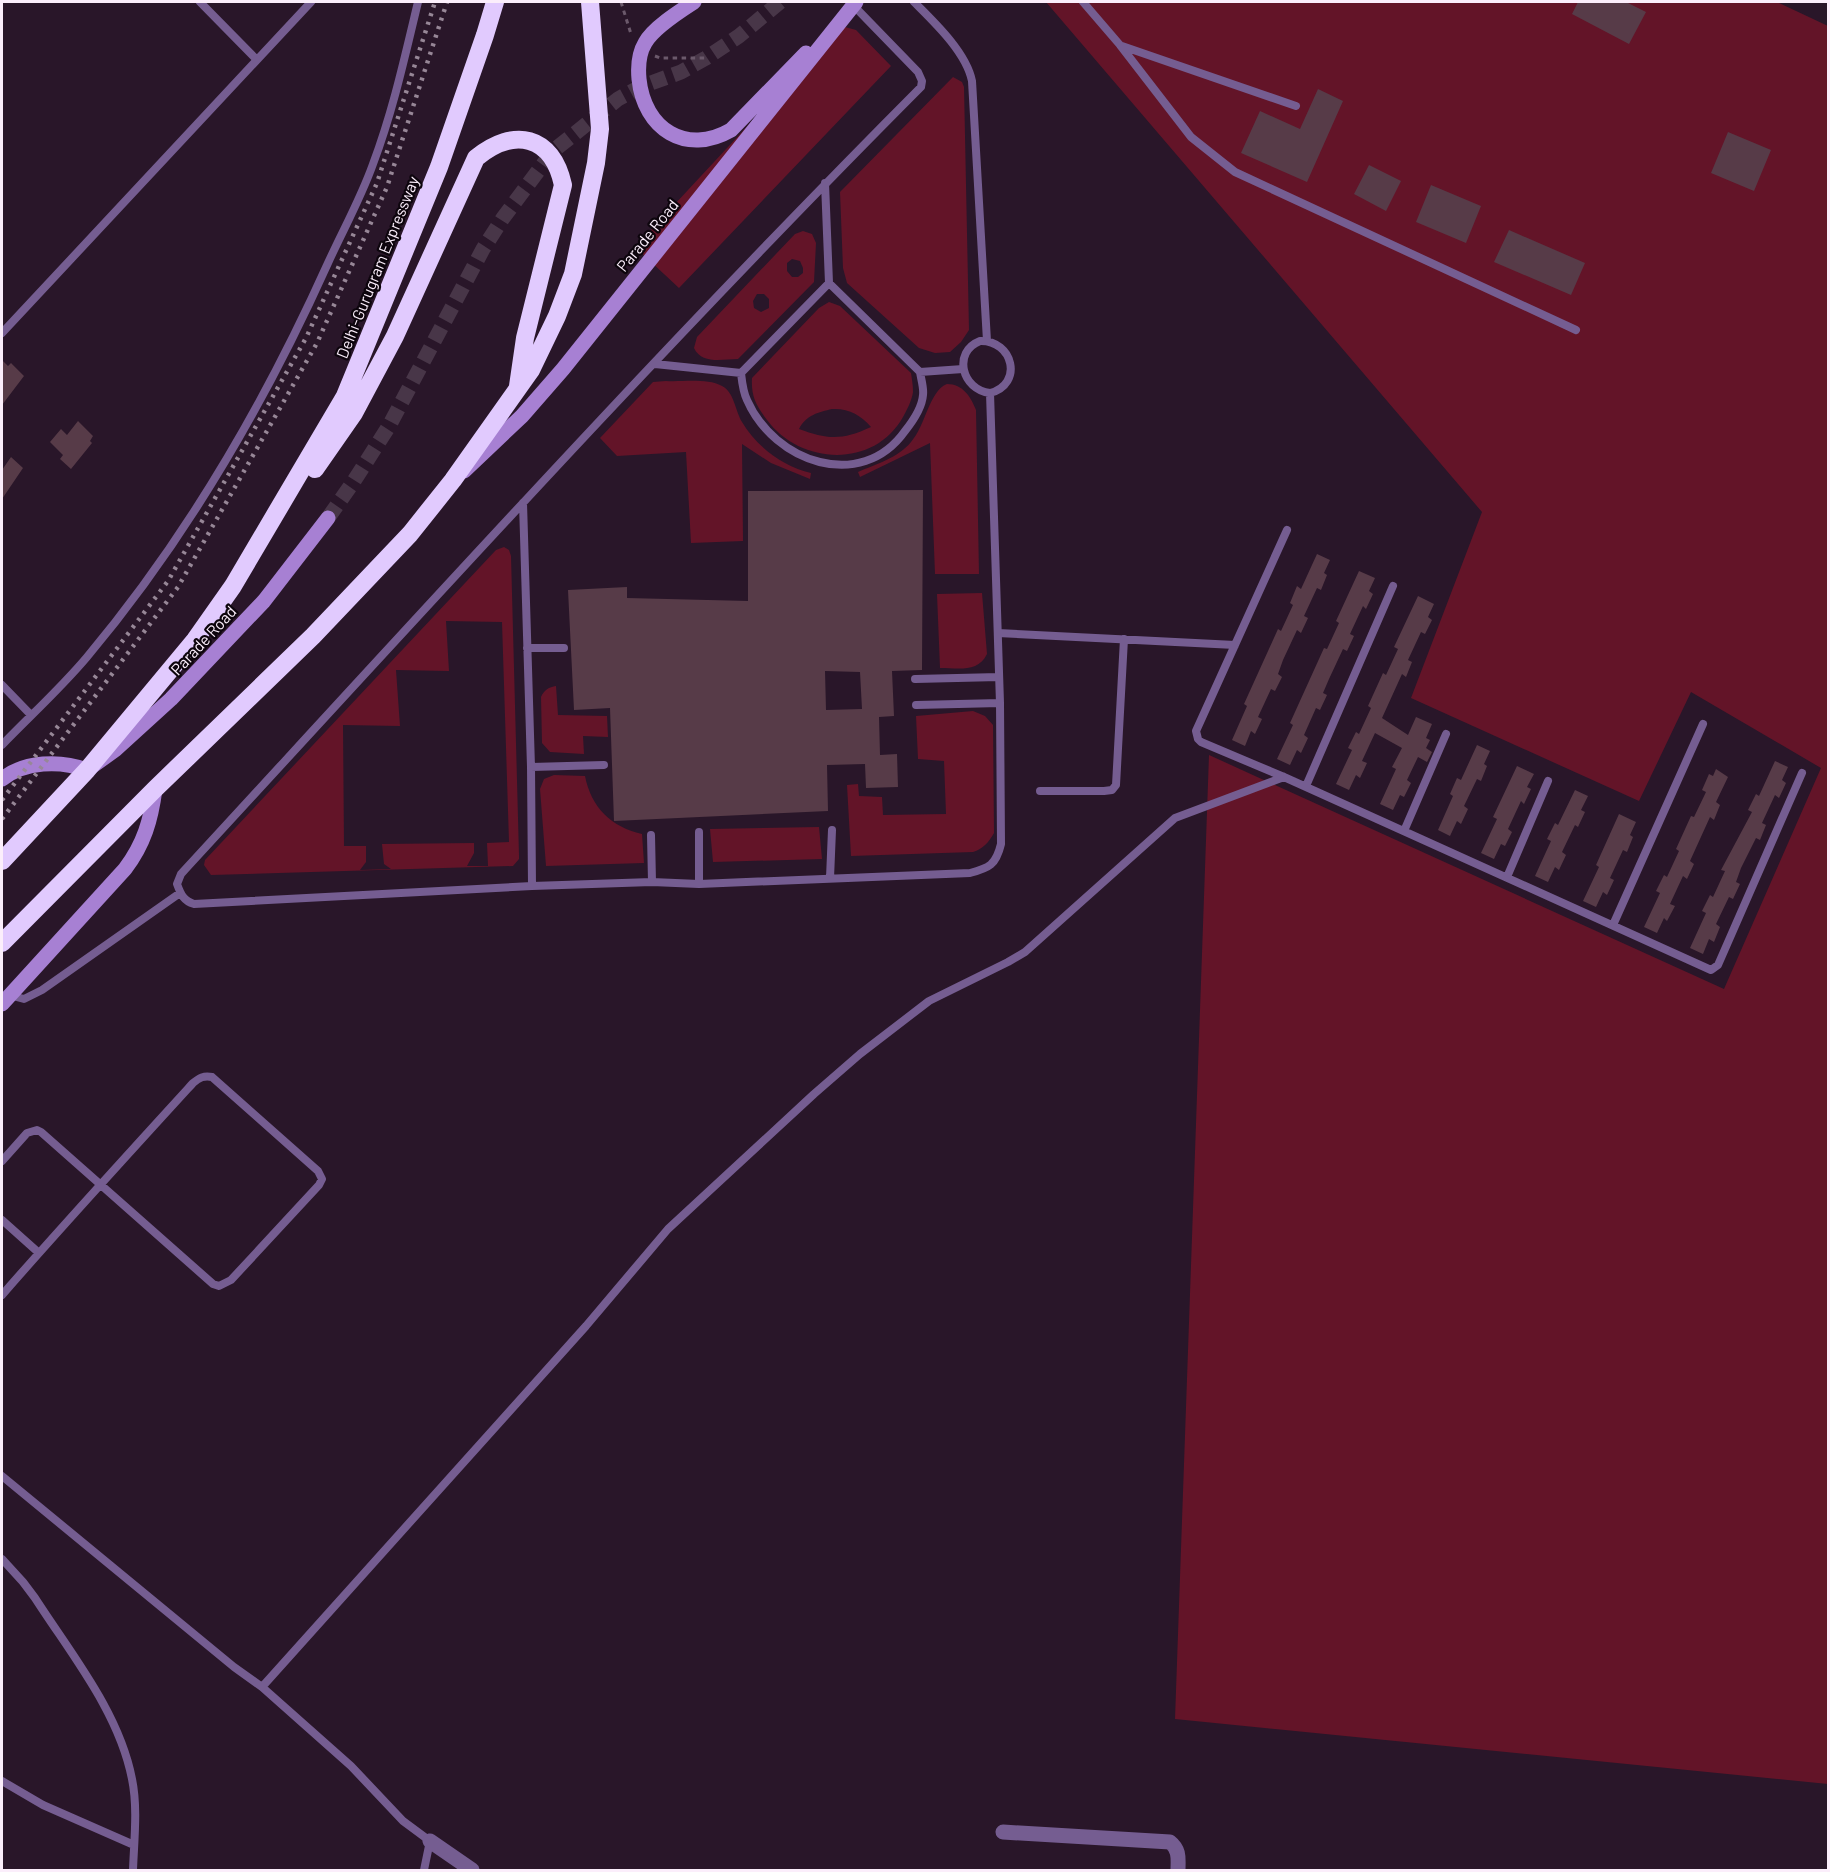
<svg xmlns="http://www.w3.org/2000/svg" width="1830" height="1872" viewBox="0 0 1830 1872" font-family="Barlow,sans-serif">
<rect width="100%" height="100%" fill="#291629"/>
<path fill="#631428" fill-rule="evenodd" d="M1046 2H1777L1828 26V1784L1175 1719 1209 755 1724 989 1821 768 1691 692 1639 801 1411 698 1482 512Z
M845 27 856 30 891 66 679 288 635 247 836 31Z
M953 77 962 82 964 87 969 330 961 342 950 352 935 353 919 348 847 283 843 268 840 192Z
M803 231 812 234 816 243 814 282 738 359C723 359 702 365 694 348L697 337 795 234ZM792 259 800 261 803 268V273L798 277H792L787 271V263ZM757 294H764L769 299V308L761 312 754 308 753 301Z
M829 302 840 306 911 373C912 379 913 386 913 392 912 400 907 410 903 417 874 469 800 465 767 420 756 405 751 397 752 378L819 308ZM832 409C848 408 861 415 871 427 843 440 828 440 799 429 806 415 819 412 832 409Z
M666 381C683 382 707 378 722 386 734 392 735 410 742 422 756 446 783 467 811 473L810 479 771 463 742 444 743 541 691 543 686 452 617 456 600 438 653 382Z
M947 384C963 384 971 397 976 410L979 574H935L930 443 860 477 858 472C876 464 898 458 911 442 926 425 929 391 947 384Z
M504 547 509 550 511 556 519 855V859L513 866 211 875 204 865 205 860 496 550ZM446 621 502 622 509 842 487 843 488 866H467L474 853V843L382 844 384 864 391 869 360 870 366 862V846H344L343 725 400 726 396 670 449 671Z
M982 593 987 654C978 673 958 668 940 668L937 594Z
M556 686 558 715 607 716 608 737 583 736 584 754 550 752 542 743 541 697C544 690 549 687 556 686Z
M973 711 985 716 993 725 994 833C989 842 983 849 973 852L851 856 847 785 858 784 859 796 882 797 883 815 946 814 944 761 918 759 916 716Z
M554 775 585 776C591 807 611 827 642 834L644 863 546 866 540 789 544 779Z
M819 827 822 859 713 862 710 829Z"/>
<path fill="#573b48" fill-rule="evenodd" d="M1578 2H1626L1646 12 1629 44 1572 14Z
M1318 89 1343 101 1307 182 1241 153 1260 111 1300 129Z
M1728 132 1771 150 1754 191 1711 173Z
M1369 165 1401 181 1386 211 1354 194Z
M1431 185 1481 206 1466 243 1416 222Z
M1509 230 1585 263 1571 295 1494 262Z
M2 360 8 366 11 363 24 376 2 405Z
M78 421 93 436 90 441 92 443 71 469 60 459 63 455 50 442 61 429 67 435Z
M11 457 23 468 2 499V470Z
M923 490 922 670 892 671 894 716 879 717 880 755 897 754 898 787 866 788 865 764 827 765 828 811 614 821 610 708 574 710 568 590 627 587V598L748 601V491ZM825 671 860 672 862 709 826 710Z
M1317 554 1330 560 1324 573 1327 575 1321 590 1317 588 1304 616 1308 618 1301 633 1297 630 1283 660 1278 674 1282 677 1275 691 1271 689 1258 717 1262 719 1255 734 1251 731 1245 746 1232 740 1247 706 1244 704 1278 629 1281 631 1293 605 1290 603 1297 586 1301 589Z
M1359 571 1375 578 1369 591 1373 594 1366 609 1363 606 1350 634 1354 636 1347 651 1343 649 1329 679 1323 693 1327 695 1320 710 1316 708 1304 735 1308 738 1301 753 1297 750 1290 765 1277 759 1293 725 1290 723 1324 648 1327 649 1339 623 1336 621Z
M1418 596 1434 604 1428 617 1432 620 1425 634 1421 632 1408 660 1412 662 1406 677 1402 674 1382 718 1408 735 1416 717 1432 724 1426 738 1430 740 1426 748 1432 752 1427 762 1418 757 1407 780 1411 783 1404 797 1400 795 1393 810 1380 804 1396 769 1392 767 1402 748 1375 733 1362 761 1367 763 1360 778 1356 775 1349 790 1336 784 1352 750 1348 748 1356 732 1359 734 1371 708 1368 706 1383 673 1386 675 1398 649 1394 647Z
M1477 745 1490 751 1484 764 1487 766 1481 781 1477 779 1464 806 1468 809 1461 824 1457 821 1450 836 1438 830 1453 796 1450 794 1457 778 1461 780Z
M1775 761 1788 767 1782 780 1786 783 1779 798 1775 795 1762 823 1766 825 1760 840 1756 838 1741 868 1736 882 1740 884 1733 899 1729 897 1716 924 1720 927 1714 942 1709 939 1703 954 1690 948 1706 913 1702 911 1710 895 1713 897 1725 871 1721 870 1752 812 1748 810 1756 794 1759 796Z
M1517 766 1534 774 1527 787 1531 789 1524 804 1521 801 1508 829 1512 832 1505 846 1501 844 1494 859 1481 853 1497 819 1493 817Z
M1716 769 1728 777 1716 802 1720 805 1714 820 1710 817 1690 861 1694 864 1687 879 1683 876 1670 904 1675 906 1667 921 1664 918 1657 933 1644 927 1660 893 1656 891 1664 875 1667 877 1679 851 1676 849 1691 816 1694 817 1706 792 1702 790 1709 774 1713 776Z
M1575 790 1588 796 1581 810 1585 812 1578 827 1575 825 1562 852 1566 855 1559 870 1555 867 1548 882 1535 876 1551 841 1547 839 1555 823 1558 825Z
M1619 814 1636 822 1630 835 1633 837 1627 852 1623 850 1610 878 1614 880 1607 895 1603 892 1596 907 1583 901 1599 867 1596 865Z"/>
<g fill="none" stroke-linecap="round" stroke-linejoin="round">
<path stroke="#483648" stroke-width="15" stroke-dasharray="15 8" stroke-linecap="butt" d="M328 518 354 481 389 426 483 249 503 218 553 151 618 99 640 87 681 72 706 58 739 36 780 2"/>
<path stroke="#6b596b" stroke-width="3" stroke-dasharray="4.5 4.5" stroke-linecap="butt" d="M621 2 631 34
M655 56 660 58H706"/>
<path stroke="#755d91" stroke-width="8" d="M200 2 256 59
M914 2C934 22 966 52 972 81L987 341
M1083 2 1120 45 1191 137 1235 172 1576 330
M853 5 918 72 922 81 921 87C667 342 425 609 181 874L177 884C181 895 184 901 194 904L532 886 652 882 699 884 970 873C989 868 996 865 1001 844L1000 703 990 393
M1122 46 1296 106
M825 183 829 283
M2 333 311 2
M980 341C1013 340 1024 384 990 393 962 390 952 352 980 341Z
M655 364 741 373
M920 372C921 379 924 388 923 395 922 408 913 421 905 431 861 493 774 462 747 400 743 392 742 382 741 373L829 283 920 372 963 369
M523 503 531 767 532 886
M1287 530 1196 731 1198 739 1201 742 1284 777 1711 970 1718 965 1802 773
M998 633 1235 645
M527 648H564
M915 679 999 677
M2 685 31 715
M916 705 1000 703
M2 745C30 716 61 688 87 657 186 539 265 403 328 263 343 230 361 198 373 164 393 111 405 56 418 2
M531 767 604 765
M1306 786 1393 586
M1040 791H1104L1112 790 1116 785 1124 639
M1404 831 1446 734
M651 835 652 882
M1507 877 1548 781
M830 878 832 830
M699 884V832
M1613 925 1703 724
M9 995 24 999 42 990 180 893
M2 1161 27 1133 37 1130 41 1132 213 1284 219 1286 231 1280 319 1185 322 1179 318 1171 212 1077C204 1075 199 1078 193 1083 129 1153 64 1224 2 1295
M2 1220 39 1253
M2 1476 234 1667 262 1687 351 1766 403 1821 430 1841 424 1870
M2 1559 23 1582 35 1598C71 1654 119 1712 132 1779 138 1808 134 1841 133 1870
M262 1687 586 1326 668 1229 814 1094 860 1054 929 1001 1008 962 1025 952 1175 818 1284 777
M2 1781 43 1805 134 1845"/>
<path stroke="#755d91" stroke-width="15" d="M1003 1832 1170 1842C1180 1850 1178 1859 1178 1870
M430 1841 472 1870"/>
<path stroke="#a780d3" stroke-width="15" d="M694 2C680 11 653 28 645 43 639 53 638 68 639 79 644 129 686 156 731 130L806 53
M464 471 522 416 563 369 856 2
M2 779C25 761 60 760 87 770L115 750 171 699 264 601 328 518
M2 1004 125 869C144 844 151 820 155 789"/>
<path stroke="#e1cafe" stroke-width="18" d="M315 469 354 413 395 336 476 158C514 127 552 135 563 185L525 338 518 386
M2 861 87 770 195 640 233 586 345 396 439 167 485 35 495 2
M2 943 155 789 313 636 410 534 453 480 531 370 557 316 573 274 596 163 600 129 590 2"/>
<path stroke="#978797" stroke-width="4.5" stroke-dasharray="3 6" stroke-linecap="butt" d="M2 800 168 581 306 338 377 183 435 2
M2 819 178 587 317 343 387 187 447 2"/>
</g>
<g text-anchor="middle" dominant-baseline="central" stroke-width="4.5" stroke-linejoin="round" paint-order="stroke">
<g font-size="16" fill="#fbeefb" stroke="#0d050d">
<text transform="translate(647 235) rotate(-51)">Parade Road</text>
<text transform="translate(377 267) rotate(-68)">Delhi-Gurugram Expressway</text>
<text transform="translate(203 640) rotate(-47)">Parade Road</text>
</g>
</g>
<rect width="1830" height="1872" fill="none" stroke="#fbeefb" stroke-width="6"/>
</svg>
